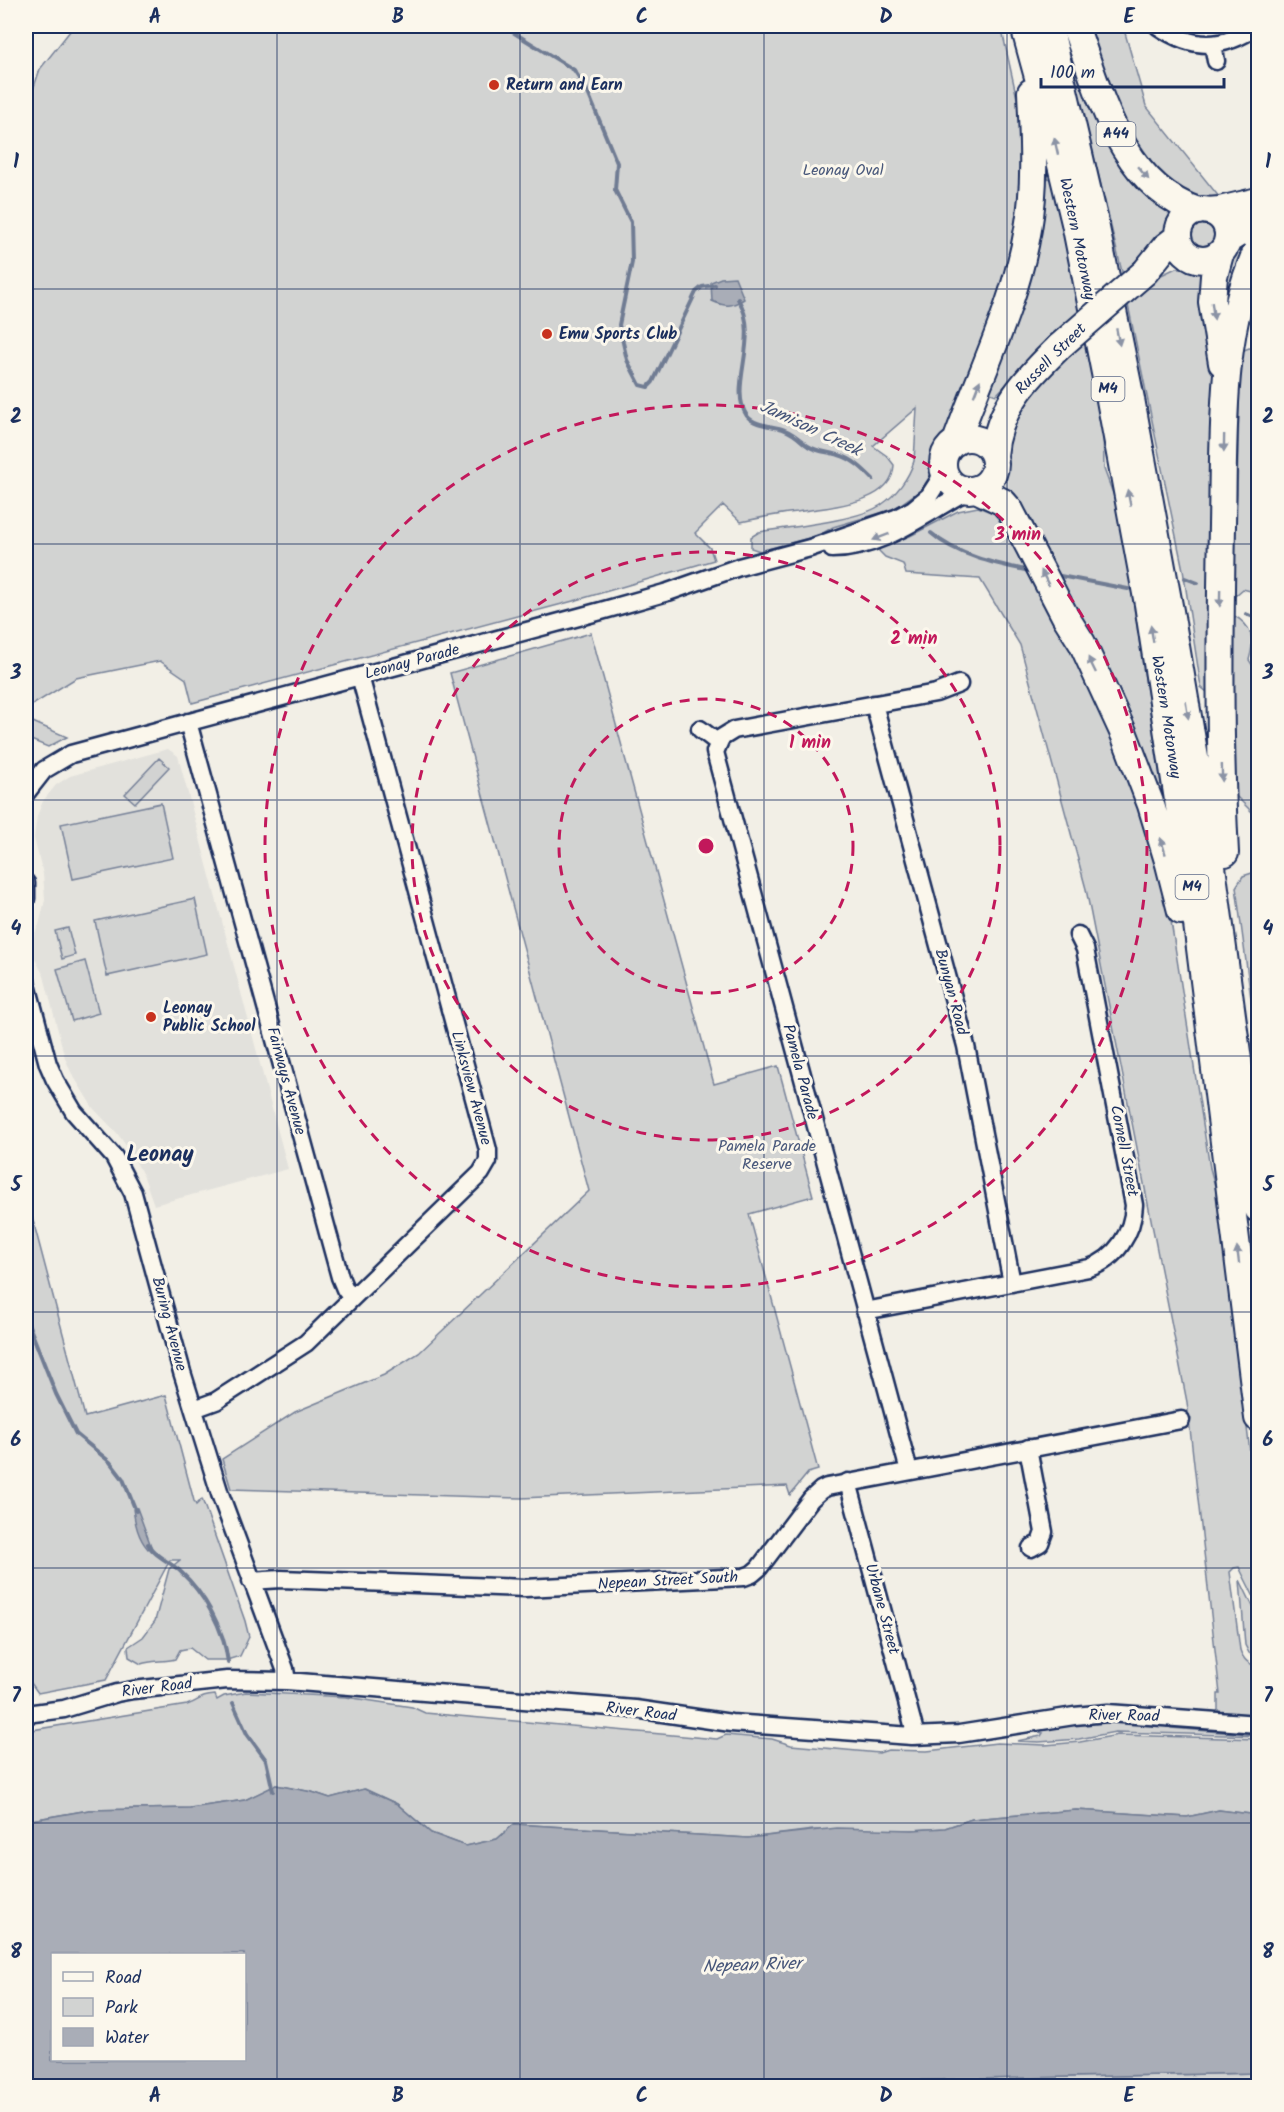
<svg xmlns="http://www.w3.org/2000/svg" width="1284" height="2112" viewBox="0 0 1284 2112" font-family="Kalam,sans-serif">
<rect width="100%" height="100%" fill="#f2efe6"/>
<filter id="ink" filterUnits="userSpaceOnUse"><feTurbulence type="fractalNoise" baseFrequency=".0167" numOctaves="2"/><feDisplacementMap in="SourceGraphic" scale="12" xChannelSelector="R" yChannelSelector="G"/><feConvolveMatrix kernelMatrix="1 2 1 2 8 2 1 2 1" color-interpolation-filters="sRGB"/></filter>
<g filter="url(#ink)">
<path fill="#e2e1dc" d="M168 749 178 756 288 1169 154 1205 144 1177 130 1151 117 1133 93 1108 71 1072 65 1058 44 976 32 953 30 943 39 925 45 900 43 874 34 838 37 816 43 801 56 785 70 776Z"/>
<path fill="#d2d3d2" stroke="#768198" stroke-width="1.5" d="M74 26H1001L1020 112 1022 162 1017 233 1008 272 951 425 937 451 931 477 923 488 894 509 833 527 820 535 760 551 751 548V537L759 532C790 527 857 521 881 505 896 495 909 478 914 461L917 408 873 446 887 456 894 465C893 505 826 507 797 512 778 514 759 518 741 522L723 505 695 533 710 548 714 560 577 600 192 703 186 679 160 661 76 678 26 709V110L40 69Z
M1087 26H1123L1146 106 1220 198 1184 195 1161 175 1122 119Z
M1065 32 1174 209 1163 238 1123 276 1073 70 1063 34Z
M1053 178 1081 313 1064 325 996 395 985 391 1042 179Z
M1189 236a14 14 0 1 1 28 0a14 14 0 1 1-28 0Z
M1258 241 1221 313 1230 254 1237 242Z
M1176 268H1186L1204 273 1217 359 1208 693 1201 687 1183 570 1127 300 1153 279Z
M1258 279V330L1245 317Z
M1087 334 1103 427 1104 469 1119 510 1159 770 1161 784 1155 788 1042 547 1032 520 1015 494 1007 493 996 483 1001 472 1002 463 1019 404Z
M1249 348 1258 349V593L1243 589 1236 595 1231 592 1237 493 1240 363 1244 350Z
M978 507 996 514 1007 524 1085 668 1122 751 1167 896 1210 1168 1219 1201 1258 1517V1605L1239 1567 1234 1568 1230 1572 1240 1650C1243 1659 1248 1665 1258 1666V1716L1218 1712V1694H1220L1187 1402 1086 889 1020 645 980 579 906 574 903 564 885 557 879 551V548L910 536 958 511Z
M1233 615C1253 626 1255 640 1249 660L1258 674V818L1231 791Z
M591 633 714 1084 778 1066 813 1196 749 1214 818 1470 808 1473 790 1495 787 1486 521 1498 231 1489 222 1459 295 1412 384 1375 419 1353 589 1191 450 673Z
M26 719 67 737 48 747 26 738Z
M159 758 169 767 135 803 125 794Z
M161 803 173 858 73 879 61 824Z
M1255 872 1258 873V1051L1236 887 1243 876Z
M195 899 207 954 107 976 95 921Z
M68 928 75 955 62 959 55 931Z
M85 961 99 1013 72 1021 57 969Z
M26 1194 85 1417 166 1395 194 1501 196 1505 202 1499 245 1621 249 1637 240 1656 227 1660H205L190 1648 180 1650 175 1659C164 1662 152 1660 141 1664L129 1657 128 1647 143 1637 155 1621 169 1569 180 1560H170L106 1680 38 1693 26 1676Z
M1240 1580 1258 1617V1658L1249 1653 1245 1645Z
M246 1692 346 1697 412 1707 425 1713 717 1739 726 1735 772 1739 791 1745 879 1753 888 1750 927 1751 997 1743 1045 1745 1080 1742 1118 1735 1258 1739V1815L1219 1810 1187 1817 1076 1810 972 1819 945 1828 912 1830H813L748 1838 515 1824 497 1839 466 1846 431 1833 397 1804 365 1789 330 1798 312 1792 276 1785 245 1800 190 1808 89 1810 26 1821V1731L187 1705C201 1700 199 1696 215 1695L217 1700 224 1696Z
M1119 1721 1168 1723 1171 1728 1258 1735V1736L1115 1732 1079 1739 1039 1742 1017 1741 1041 1736 1043 1733 1038 1732V1731C1064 1723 1092 1722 1119 1721Z
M1258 2073V2086H722L782 2083Z"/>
<path fill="#a9adb7" stroke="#707b93" stroke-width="1.5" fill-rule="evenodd" d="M735 277 744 299C731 307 726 307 712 301L711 282 721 278Z
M137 1508 151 1546 148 1549C138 1538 135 1523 133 1509Z
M276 1785 312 1792 330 1798 364 1789 397 1804 431 1833 466 1846 497 1839 514 1824 748 1838 837 1828 912 1830 945 1828 972 1819 1076 1810 1187 1817 1219 1810 1258 1815V2073L782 2083 722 2086H26V1821L89 1810 190 1808 245 1800ZM52 1954H244V2060H52Z"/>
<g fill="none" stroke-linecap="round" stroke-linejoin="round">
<path stroke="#707b93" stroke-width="4" d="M503 26 574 70 586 88 617 163 615 190 631 222 632 262 619 325 627 360 640 385 648 387 653 382 696 292 702 287 715 285
M738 299C762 337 727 387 747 416 756 427 774 425 785 430 795 434 800 440 808 446 817 452 829 452 839 455 853 459 863 469 873 479
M931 533C957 556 997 564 1030 571
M1055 575 1128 589
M1185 578 1198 583
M1246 614 1258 619
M26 1318 56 1394 76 1434 110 1462 123 1479 136 1511
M148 1544C155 1557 169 1561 180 1571 205 1594 224 1629 228 1662
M233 1703 247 1734 266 1760 273 1791"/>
<g stroke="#1b2f5e" stroke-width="21">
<path id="minor" d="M1158 26C1193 50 1223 50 1257 26
M1213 44 1216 61
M832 549C883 549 926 512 969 490
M874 704 966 1046 1012 1283
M188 722 340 1277 345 1289 352 1298
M700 729 717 742
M26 793 44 770 71 754 601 611 668 592 739 567 810 548 896 518 913 509 929 496 938 482 944 468
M26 883V899
M26 981 48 1064 55 1080 74 1112 114 1157 133 1193 182 1372 220 1494 285 1669 287 1681
M865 1311 1089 1268C1116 1259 1133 1233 1134 1205L1085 949 1078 935
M194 1409 216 1401 306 1343 481 1173 488 1161V1150L360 676
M1028 1448 1044 1532 1040 1543 1031 1548
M909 1471 715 752 721 738 734 730 936 693 959 684
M848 1482 916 1736
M251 1581 281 1579 525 1588 744 1577 752 1574 759 1568 811 1499 821 1490 827 1487 1181 1420
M26 1714 64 1709 117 1693 133 1690 227 1680 287 1681 635 1709 731 1723 912 1736 959 1734 1074 1716 1108 1713 1258 1724"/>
</g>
<g stroke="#1b2f5e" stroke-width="30">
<path id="highway" d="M1024 26 1052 128 1075 223 1105 373 1148 604 1197 924 1258 1418
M1049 26 1094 218 1131 399 1170 611 1206 822 1258 1209
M1075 26C1100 94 1121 185 1198 211
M1178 235a25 25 0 1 1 50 0a25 25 0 1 1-50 0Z
M1207 211 1220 210 1258 201
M1228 240 1258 221
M1220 254 1214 276 1212 302 1222 363
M1145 272 1165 247 1178 237
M943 464a26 26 0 1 1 52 0a26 26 0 1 1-52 0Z
M956 442C981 372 1016 303 1028 229 1036 184 1033 138 1031 92
M994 456C997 408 1028 377 1060 346
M976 489 1003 502 1010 510 1065 616 1082 643 1124 734 1151 805 1169 864 1181 911
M1225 853C1219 744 1220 635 1222 525 1224 435 1219 332 1258 248"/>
</g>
<use href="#minor" stroke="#fbf7ec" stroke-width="16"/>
<use href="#highway" stroke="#fbf7ec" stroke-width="26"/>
<g stroke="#1b2f5e" stroke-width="30" stroke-linecap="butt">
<path id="highway-bridge" d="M1060 346 1145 272"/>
</g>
<use href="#highway-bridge" stroke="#fbf7ec" stroke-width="26"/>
</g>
<defs><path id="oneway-solid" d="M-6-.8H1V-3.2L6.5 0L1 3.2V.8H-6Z" transform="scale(1.5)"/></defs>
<g fill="#8b93a5">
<use href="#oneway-solid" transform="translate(1056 146) rotate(-103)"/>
<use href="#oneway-solid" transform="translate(1143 173) rotate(49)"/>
<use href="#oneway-solid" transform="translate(1213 311) rotate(82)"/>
<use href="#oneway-solid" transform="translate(1118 337) rotate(79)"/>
<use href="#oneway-solid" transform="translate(977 388) rotate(-69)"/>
<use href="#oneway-solid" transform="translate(1224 443) rotate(91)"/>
<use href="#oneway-solid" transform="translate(1129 498) rotate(-101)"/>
<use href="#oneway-solid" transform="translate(881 537) rotate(159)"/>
<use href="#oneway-solid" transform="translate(1045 578) rotate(-117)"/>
<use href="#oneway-solid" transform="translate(1220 598) rotate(91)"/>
<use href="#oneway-solid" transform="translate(1152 634) rotate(-99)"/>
<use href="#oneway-solid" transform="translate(1092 665) rotate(-116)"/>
<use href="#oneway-solid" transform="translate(1187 710) rotate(81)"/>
<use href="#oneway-solid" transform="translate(1222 773) rotate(89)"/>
<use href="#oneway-solid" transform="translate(1163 846) rotate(-107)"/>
<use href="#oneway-solid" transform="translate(1238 1255) rotate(-97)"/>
</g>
</g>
<path fill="none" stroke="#1b2f5e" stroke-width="1.5" stroke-opacity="0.55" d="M277 26V2086M520 26V2086M764 26V2086M1007 26V2086M26 289H1258M26 544H1258M26 800H1258M26 1056H1258M26 1312H1258M26 1568H1258M26 1823H1258"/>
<g fill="none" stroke="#c2185b" stroke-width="3" stroke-dasharray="10 8">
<circle cx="706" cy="846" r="147"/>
<circle cx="706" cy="846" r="294"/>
<circle cx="706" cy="846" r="441"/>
</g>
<g fill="#c8321e" stroke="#fbf7ec" stroke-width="2">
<circle cx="494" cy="85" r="6"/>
<circle cx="547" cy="334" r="6"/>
<circle cx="151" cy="1017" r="6"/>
</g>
<g text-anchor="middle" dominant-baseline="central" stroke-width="6" stroke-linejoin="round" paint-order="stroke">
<g fill="#fbf7ec" stroke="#5e6b89" stroke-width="1.5">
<rect x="1096.5" y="122" width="39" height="24" rx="4.5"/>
<rect x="1091.5" y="377" width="33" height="24" rx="4.5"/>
<rect x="1175.5" y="875" width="33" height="24" rx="4.5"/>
</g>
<g font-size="15" font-weight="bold" fill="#1b2f5e">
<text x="1116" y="134">A44</text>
<text x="1108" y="389">M4</text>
<text x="1192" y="887">M4</text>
</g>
<g font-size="16" font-weight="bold" fill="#1b2f5e" stroke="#fbf7ec" text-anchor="start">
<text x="506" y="85">Return and Earn</text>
<text x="559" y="334">Emu Sports Club</text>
<text x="163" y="1008">Leonay<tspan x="163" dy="18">Public School</tspan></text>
</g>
<g font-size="16" fill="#49587b" stroke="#fbf7ec">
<text x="843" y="170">Leonay Oval</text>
<text x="767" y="1146">Pamela Parade<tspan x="767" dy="18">Reserve</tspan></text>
</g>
<g font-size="16" fill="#1b2f5e" stroke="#fbf7ec">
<text transform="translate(1077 239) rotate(78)">Western Motorway</text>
<text transform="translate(1051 359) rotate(-45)">Russell Street</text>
<text transform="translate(412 662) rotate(-15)">Leonay Parade</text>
<text transform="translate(1166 717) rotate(81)">Western Motorway</text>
<text transform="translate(951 992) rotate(75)">Bunyan Road</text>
<text transform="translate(800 1072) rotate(75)">Pamela Parade</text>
<text transform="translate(286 1081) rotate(75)">Fairways Avenue</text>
<text transform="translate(471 1088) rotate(75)">Linksview Avenue</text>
<text transform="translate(1124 1151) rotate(79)">Cornell Street</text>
<text transform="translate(169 1324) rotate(75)">Buring Avenue</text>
<text transform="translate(668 1581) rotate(-3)">Nepean Street South</text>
<text transform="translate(882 1609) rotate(75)">Urbane Street</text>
<text transform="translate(157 1688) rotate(-7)">River Road</text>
<text transform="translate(641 1712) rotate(7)">River Road</text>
<text transform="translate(1124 1716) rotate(1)">River Road</text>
</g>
<g font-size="18" font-style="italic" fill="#465579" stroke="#fbf7ec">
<text transform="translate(810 429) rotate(25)">Jamison Creek</text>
<text transform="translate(752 1966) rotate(-2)">Nepean River</text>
</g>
<g font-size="22" font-weight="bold" fill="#1b2f5e" stroke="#fbf7ec">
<text x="160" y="1155">Leonay</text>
</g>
</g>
<circle cx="706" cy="846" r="9" fill="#c2185b" stroke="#fbf7ec" stroke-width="3"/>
<g font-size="18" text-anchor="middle" font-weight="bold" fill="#c2185b" stroke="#fbf7ec" stroke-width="6" stroke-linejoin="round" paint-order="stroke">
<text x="1018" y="540">3 min</text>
<text x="914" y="644">2 min</text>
<text x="810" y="748">1 min</text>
</g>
<rect width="1284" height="2112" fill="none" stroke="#fbf7ec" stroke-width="66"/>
<rect x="51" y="1953" width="195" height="108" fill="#fbf7ec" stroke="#a1a7b3" stroke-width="1.5"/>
<rect x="63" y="1972" width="30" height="9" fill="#fbf7ec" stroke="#a1a7b3" stroke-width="1.5"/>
<text x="105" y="1983" font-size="18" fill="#1b2f5e">Road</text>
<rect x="63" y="1998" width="30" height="18" fill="#d2d3d2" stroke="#a1a7b3" stroke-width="1.5"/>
<text x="105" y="2013" font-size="18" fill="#1b2f5e">Park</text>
<rect x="63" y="2028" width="30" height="18" fill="#a9adb7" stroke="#a1a7b3" stroke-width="1.5"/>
<text x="105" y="2043" font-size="18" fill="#1b2f5e">Water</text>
<path d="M1041 78v9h183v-9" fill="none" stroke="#1b2f5e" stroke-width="3"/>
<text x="1050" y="78" font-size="18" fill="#1b2f5e" stroke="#fbf7ec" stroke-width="4.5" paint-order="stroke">100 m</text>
<rect x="33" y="33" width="1218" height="2046" fill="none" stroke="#1b2f5e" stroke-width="2"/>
<g font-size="20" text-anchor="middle" font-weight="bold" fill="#1b2f5e">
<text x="155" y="23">A</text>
<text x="398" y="23">B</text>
<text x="642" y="23">C</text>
<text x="886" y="23">D</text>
<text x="1129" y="23">E</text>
<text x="16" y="168">1</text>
<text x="1268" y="168">1</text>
<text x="16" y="423">2</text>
<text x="1268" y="423">2</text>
<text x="16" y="679">3</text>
<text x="1268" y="679">3</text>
<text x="16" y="935">4</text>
<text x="1268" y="935">4</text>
<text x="16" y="1191">5</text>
<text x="1268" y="1191">5</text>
<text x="16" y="1446">6</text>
<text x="1268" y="1446">6</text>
<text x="16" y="1702">7</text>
<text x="1268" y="1702">7</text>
<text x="16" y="1958">8</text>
<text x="1268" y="1958">8</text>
<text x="155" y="2102">A</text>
<text x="398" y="2102">B</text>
<text x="642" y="2102">C</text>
<text x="886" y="2102">D</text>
<text x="1129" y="2102">E</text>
</g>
</svg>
